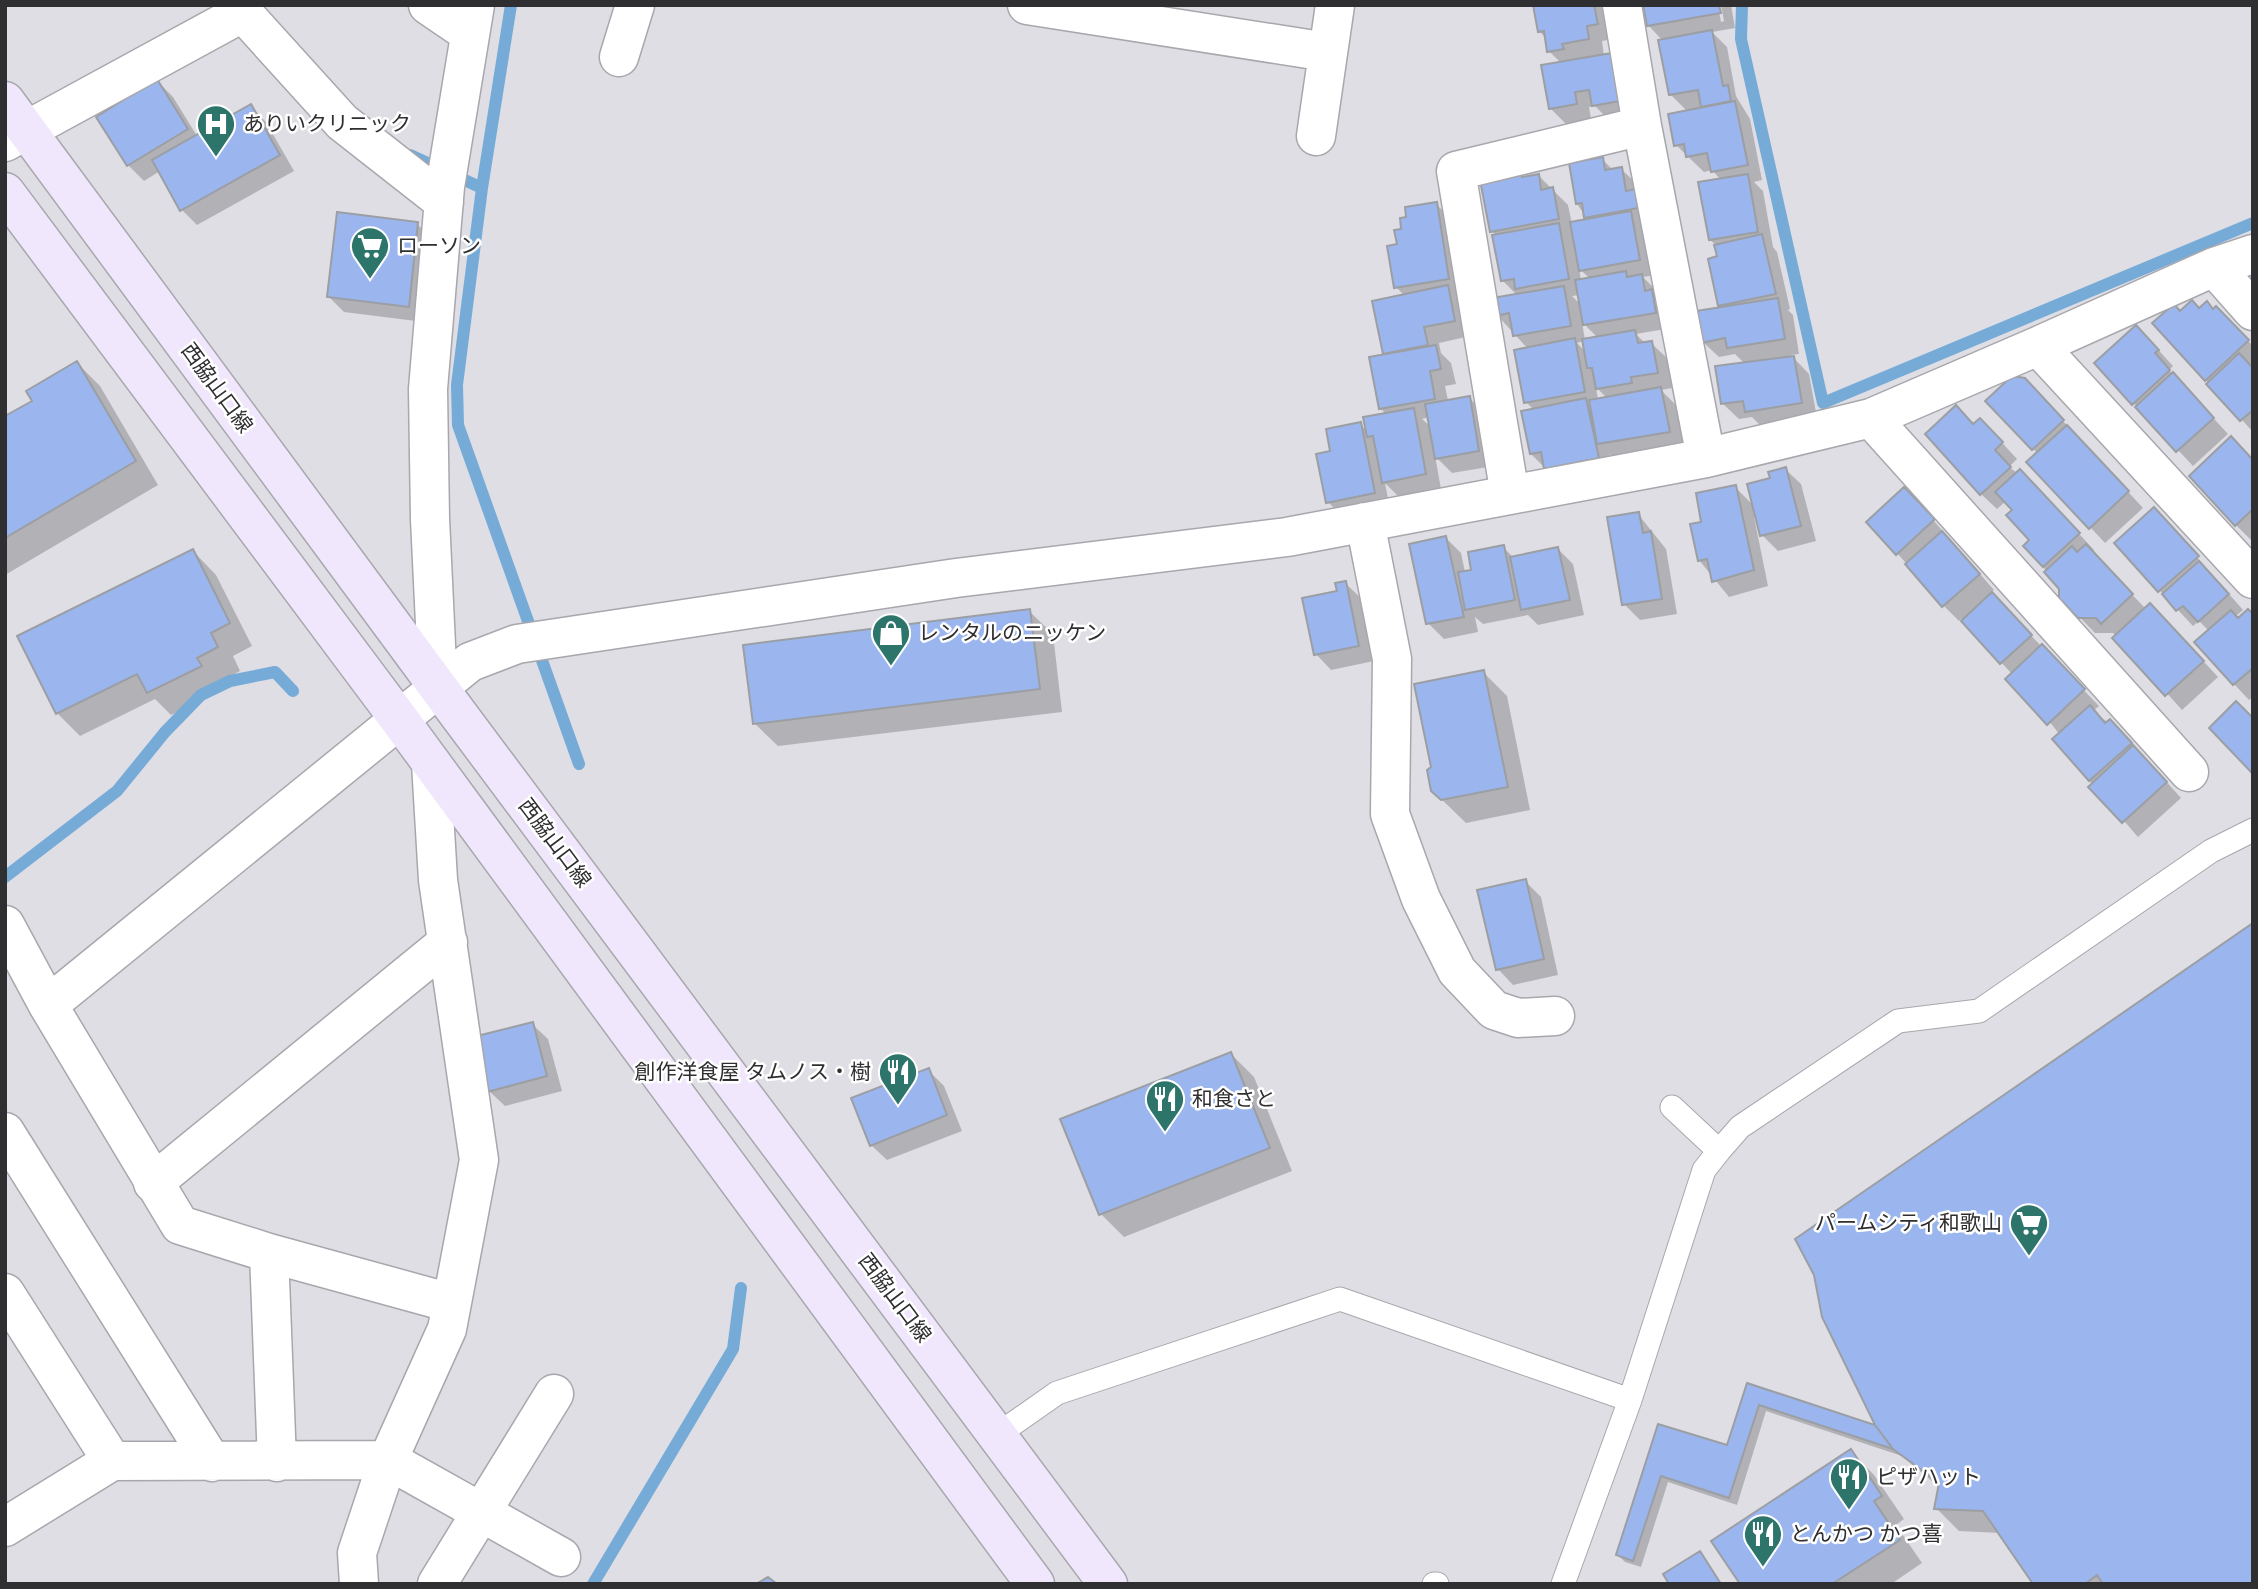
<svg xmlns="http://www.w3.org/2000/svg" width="2258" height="1589" viewBox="0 0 2258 1589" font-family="'Nunito Sans','Noto Sans JP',sans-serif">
<rect width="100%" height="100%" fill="#dedee4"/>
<path fill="#0003" fill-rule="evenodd" d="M1534 5H1599L1608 14 1612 39 1602 41 1604 56 1635 116 1610 121 1595 106 1589 107 1591 119 1566 124 1550 108 1561 63 1549 51 1547 39 1539 31Z
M1718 5 1721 22 1724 21 1721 5H1731L1735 28 1712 32 1727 47 1736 96 1750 119 1762 180 1754 182 1763 191 1773 247 1777 252 1790 309 1788 310 1793 315 1799 354 1791 355 1809 374 1817 418 1762 427 1752 417 1739 419 1723 404 1745 364 1735 354 1719 357 1703 342 1723 309 1720 305 1719 258 1716 245 1710 240 1721 180 1712 170 1704 172 1676 145 1688 112 1670 94 1663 41 1648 25Z
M157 81 173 97 197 136 250 107 266 122 294 171 197 225 181 209 160 171 144 181 128 165Z
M1602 159 1613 170 1621 169 1637 184 1655 275 1643 277 1657 291 1671 328 1636 334 1646 344 1651 343 1667 358 1672 388 1661 390 1676 405 1684 447 1614 459 1609 454 1613 474 1561 484 1531 454 1534 410 1526 402 1528 349 1497 315 1517 295 1502 280 1496 236 1492 231 1521 174 1525 178 1538 175 1568 205 1572 224 1589 221 1577 204ZM1579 268 1590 279 1581 280ZM1579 295 1581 305 1572 296ZM1582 322 1598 338 1585 340ZM1584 341 1586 352 1577 343ZM1596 387 1608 399 1598 400Z
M1436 204 1452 220 1464 294 1456 295 1463 303 1470 336 1439 343 1441 353 1451 363 1456 384 1445 386 1448 401 1469 398 1485 413 1494 466 1452 473 1435 456 1441 489 1399 497 1385 483 1390 509 1343 517 1328 502 1332 452 1360 424 1367 431 1387 415 1380 408 1385 356 1374 302 1405 296 1396 287 1403 231ZM1429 417 1431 427 1422 419Z
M417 224 433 240 424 322 344 312 328 296Z
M2199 310 2214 311 2232 324 2253 346V432L2155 324Z
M2151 342 2173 366 2169 370 2228 434 2193 466 2096 363Z
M77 363 100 386 158 485 5 575V419L35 401Z
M2040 396 2143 508 2105 543 2090 527 2038 454 1988 401Z
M1974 425 1995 435 2017 459 2009 467 2035 486 2094 550 2092 553 2146 609 2166 621 2218 677 2182 710 2113 633H2095L2061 598V588L2025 546 2032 540 2006 501 1997 509 1981 494Z
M2253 461V539L2251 540 2236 525Z
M1785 469 1801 484 1816 541 1778 551 1762 535 1757 516 1754 517 1768 586 1729 597 1699 560 1703 523 1735 487 1754 506 1772 479Z
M1920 505 1994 590 1990 593 2099 706 2093 711 2125 736 2181 798 2138 837 2054 740 2060 735 2012 674 1961 619 1959 621 1944 606 1897 553Z
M1638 514 1666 549 1677 614 1640 620 1624 604Z
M2169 525 2243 610 2235 617 2238 620 2253 615V697L2249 700 2234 684 2209 631 2199 621 2193 626 2116 544Z
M1446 538 1461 553 1465 572 1473 571 1503 547 1514 558 1558 549 1573 564 1584 615 1538 625 1528 615 1483 624 1475 617 1478 632 1444 639 1428 623Z
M193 551 216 575 252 646 233 656 240 671 219 682 223 690 171 715 155 699 80 736 57 713Z
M1345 583 1361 598 1374 661 1331 670 1316 654Z
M1029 611 1053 634 1062 712 778 746 754 723Z
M1483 672 1507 696 1530 810 1466 823 1432 790 1433 768Z
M1525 881 1541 897 1558 975 1513 985 1498 969Z
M532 1024 548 1039 562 1091 505 1106 489 1091Z
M1231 1054 1254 1077 1292 1171 1124 1237 1101 1214Z
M928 1070 944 1086 962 1131 887 1160 871 1145Z
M1748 1385 1878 1428 2253 1584H2035L2000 1533 1959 1531 1936 1508 1940 1488 1902 1456 1766 1411 1737 1505 1668 1482 1641 1567 1625 1562 1618 1555 1659 1426 1728 1448Z
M1851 1451 1874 1475 1904 1519 1896 1525 1922 1563 1891 1584H1742Z"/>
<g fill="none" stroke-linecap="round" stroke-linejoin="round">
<path stroke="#76abd7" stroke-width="12" d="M511 5 482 188 457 385 458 425 579 764
M1742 5 1741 39 1823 403 2253 223
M410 155 482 188
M5 877 117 791 165 732 201 695 230 681 275 672 293 691
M593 1584 733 1349 741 1288"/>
</g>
<path fill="#9bb6ee" stroke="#9b9ea3" stroke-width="2" d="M1533 5H1594L1598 24 1587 26 1589 39 1562 44 1564 49 1547 52 1544 31 1538 32Z
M1643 5H1719L1721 13 1647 26Z
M1712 30 1723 86 1728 85 1731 101 1701 107 1698 90 1669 95 1658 40Z
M1612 53 1620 101 1592 106 1589 90 1575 92 1577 104 1549 109 1541 65Z
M157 79 188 129 127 166 96 117Z
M1735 101 1748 165 1711 172 1707 153 1686 157 1684 144 1674 146 1668 114Z
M251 104 280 155 180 211 152 160Z
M1603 157 1605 170 1622 167 1626 191 1635 189 1638 208 1584 218 1582 203 1576 204 1569 163Z
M1521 172 1522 177 1539 174 1541 190 1553 187 1559 219 1490 232 1480 180Z
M1748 174 1758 232 1709 240 1698 182Z
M1437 202 1449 279 1394 288 1387 246 1397 244 1394 230 1401 229 1400 218 1406 217 1405 207Z
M1631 211 1640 260 1579 271 1570 222Z
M337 212 418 222 409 307 327 297Z
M1559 223 1569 279 1515 289 1514 279 1501 281 1492 235Z
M1762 234 1776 294 1718 306 1708 259 1717 256 1714 245Z
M1626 271 1627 277 1642 274 1645 291 1652 289 1656 313 1583 325 1575 280Z
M1448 285 1455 321 1424 327 1428 345 1383 354 1372 301Z
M1564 286 1571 326 1513 336 1509 313 1496 316 1492 298Z
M1778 298 1785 339 1727 348 1725 338 1701 343 1696 311Z
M2192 300 2199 308 2207 301 2213 309 2216 306 2249 340 2205 381 2152 323 2174 304 2180 311Z
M2136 325 2159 350 2155 353 2170 370 2132 405 2094 363Z
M1635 330 1638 343 1652 341 1658 373 1631 377 1632 383 1596 389 1592 368H1587L1582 339Z
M1575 338 1585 392 1524 403 1514 350Z
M1436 345 1441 369 1430 371 1435 399 1379 409 1369 357Z
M2239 353 2253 368V410L2240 421 2206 384Z
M1794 356 1802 403 1745 412 1743 401 1721 404 1715 366Z
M77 361 136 461 5 538V416L32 401 26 391Z
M2173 372 2214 418 2176 452 2135 407Z
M2012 376 2025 378 2064 420 2032 450 1985 401Z
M1661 387 1670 432 1597 444 1589 400Z
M1470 396 1479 451 1435 459 1425 404Z
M1586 398 1599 458 1544 469 1541 452 1530 454 1521 411Z
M1956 405 1973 424 1980 418 2003 442 1995 450 2011 467 1980 495 1925 434Z
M1414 408 1426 474 1382 483 1373 436 1367 437 1363 417Z
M1361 422 1375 493 1326 503 1316 454 1330 451 1326 429Z
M2067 425 2129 491 2089 529 2026 462Z
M2231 436 2253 460V509L2235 526 2189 476Z
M1786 467 1801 526 1760 536 1747 484 1770 478 1768 472Z
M2020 469 2080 533 2043 567 2023 546 2029 540 2006 515 2012 510 1995 492Z
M1736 485 1754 570 1712 582 1707 559 1698 561 1690 524 1701 522 1696 493Z
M1904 487 1935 519 1896 555 1866 522Z
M2154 507 2199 556 2158 592 2114 543Z
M1639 512 1643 533 1651 531 1662 599 1622 605 1607 517Z
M1942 531 1980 574 1942 607 1905 564Z
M1446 536 1464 617 1426 624 1409 544Z
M2086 544 2133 594 2101 624 2096 618H2078L2059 598V589L2044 572 2072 546 2077 552Z
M1504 545 1515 600 1465 610 1458 572 1471 570 1468 552Z
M1558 547 1570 600 1521 610 1510 557Z
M193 549 230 623 211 633 218 647 197 658 202 666 147 693 137 674 56 714 17 636Z
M2199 561 2229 594 2198 622 2183 606 2176 611 2162 594Z
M1346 581 1359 646 1314 655 1302 598 1337 591 1335 583Z
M1992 592 2032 635 2000 664 1961 621Z
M2150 603 2204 661 2165 696 2112 638Z
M1030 609 1040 689 753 724 743 645Z
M2248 609 2253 614V668L2233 685 2194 642 2231 610 2238 618Z
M2042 644 2085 689 2047 725 2005 679Z
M1484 670 1508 787 1441 800 1431 791 1427 770 1431 767 1414 684Z
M2236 701 2253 718 2252 773 2209 728Z
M2090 705 2105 723 2110 719 2132 743 2089 781 2052 739Z
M2133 745 2167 782 2122 823 2088 787Z
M1526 879 1544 959 1496 970 1477 890Z
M2253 923V1584H2103L2097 1575 2085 1584H2033L1983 1511 1934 1509 1939 1483 1893 1449 1875 1425 1822 1317 1814 1275 1795 1239Z
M533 1022 547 1076 487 1092 473 1037Z
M1231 1052 1270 1148 1099 1215 1060 1119Z
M929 1068 947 1115 870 1146 851 1098Z
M1747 1383 1875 1425 1893 1449 1759 1405 1729 1498 1661 1476 1633 1561 1616 1555 1658 1424 1727 1445Z
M1851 1449 1882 1496 1874 1501 1900 1540 1832 1584H1740L1711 1541Z
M1700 1551 1721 1584H1669L1663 1574Z
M768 1577 777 1584H756Z"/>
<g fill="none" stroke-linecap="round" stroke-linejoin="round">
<g stroke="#a7a7ad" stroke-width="25">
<path id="lane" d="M1672 1107 1719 1151 1740 1127 1898 1021 1979 1011 2211 851 2253 830
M997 1435 1057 1393 1340 1299 1630 1400
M1434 1584H1437
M1563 1584 1630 1400 1704 1170 1719 1151"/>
</g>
<g stroke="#a7a7ad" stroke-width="41">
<path id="street" d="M236 5 342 122 444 202
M428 5 469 33
M1027 5 1327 52
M619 57 635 5
M1642 126 1706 458 1871 418
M1316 136 1335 5
M5 142 242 13
M2214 267 2253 254
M2253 311 2214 267 2038 346 2253 579
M2038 346 1871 418 2189 772
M1510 495 1456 171 1642 126 1622 5
M1365 522 1392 659 1390 814 1421 899 1457 971 1494 1010 1518 1018 1555 1016
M438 687 430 519 428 389 445 187 475 5
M5 925 48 1005
M5 1132 212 1462
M153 1183 448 942
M269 1253 277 1462
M5 1293 112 1461
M451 1303 269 1253 180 1225 48 1005 470 662 517 644 956 578 1287 537 1706 458
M5 1527 112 1461 388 1460 561 1557
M359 1584 357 1553 388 1460 447 1329 479 1160 438 880 431 763
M437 1584 554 1394"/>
</g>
<g stroke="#a7a7ad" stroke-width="41">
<path id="secondary" d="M5 101 438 687 1108 1584
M5 192 399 719 1035 1584"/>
</g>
<use href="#lane" stroke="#fff" stroke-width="23"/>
<use href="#street" stroke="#fff" stroke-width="38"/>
<use href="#secondary" stroke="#f0e7fc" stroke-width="38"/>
</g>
<defs>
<g id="hospital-pin" transform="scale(2.0125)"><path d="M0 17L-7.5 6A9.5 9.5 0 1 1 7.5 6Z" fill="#2d746b" stroke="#fff"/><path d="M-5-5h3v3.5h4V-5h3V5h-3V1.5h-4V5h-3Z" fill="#fff"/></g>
<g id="supermarket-pin" transform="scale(2.0125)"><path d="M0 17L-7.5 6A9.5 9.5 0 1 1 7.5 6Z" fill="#2d746b" stroke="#fff"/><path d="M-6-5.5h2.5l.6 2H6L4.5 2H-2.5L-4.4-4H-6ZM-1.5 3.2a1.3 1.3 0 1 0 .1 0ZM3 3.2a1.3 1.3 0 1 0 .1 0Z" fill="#fff"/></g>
<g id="shop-pin" transform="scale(2.0125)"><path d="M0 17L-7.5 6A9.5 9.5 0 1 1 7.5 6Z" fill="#2d746b" stroke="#fff"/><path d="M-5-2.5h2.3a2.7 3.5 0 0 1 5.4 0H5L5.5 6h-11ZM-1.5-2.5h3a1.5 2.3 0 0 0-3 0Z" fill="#fff"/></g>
<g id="restaurant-pin" transform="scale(2.0125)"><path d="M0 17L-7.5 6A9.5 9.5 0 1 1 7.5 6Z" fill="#2d746b" stroke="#fff"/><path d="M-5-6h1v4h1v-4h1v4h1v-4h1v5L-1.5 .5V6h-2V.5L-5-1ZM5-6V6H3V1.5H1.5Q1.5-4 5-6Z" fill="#fff"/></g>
</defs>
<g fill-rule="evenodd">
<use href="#hospital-pin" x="216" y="124"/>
<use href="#supermarket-pin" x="370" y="246"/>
<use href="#shop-pin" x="891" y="633"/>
<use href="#restaurant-pin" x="898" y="1072"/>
<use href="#restaurant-pin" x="1165" y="1099"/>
<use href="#supermarket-pin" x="2029" y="1223"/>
<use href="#restaurant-pin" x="1849" y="1477"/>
<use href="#restaurant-pin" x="1763" y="1534"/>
</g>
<g text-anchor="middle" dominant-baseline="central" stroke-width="5" stroke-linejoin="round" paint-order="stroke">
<g font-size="21" fill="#2f2f31" stroke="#fff" text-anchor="start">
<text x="243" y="124">ありいクリニック</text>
<text x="397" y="246">ローソン</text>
<text x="918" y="633">レンタルのニッケン</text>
<text x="871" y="1072" text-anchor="end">創作洋食屋 タムノス・樹</text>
<text x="1192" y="1099">和食さと</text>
<text x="2002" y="1223" text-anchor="end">パームシティ和歌山</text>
<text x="1876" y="1477">ピザハット</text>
<text x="1790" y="1534">とんかつ かつ喜</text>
</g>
<g font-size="21" fill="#2f2f31" stroke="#fff">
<text transform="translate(217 388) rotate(54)">西脇山口線</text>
<text transform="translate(555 843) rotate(53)">西脇山口線</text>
<text transform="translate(895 1298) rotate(53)">西脇山口線</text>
</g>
</g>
<rect width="2258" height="1589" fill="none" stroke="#2f2f31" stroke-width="14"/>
</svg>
